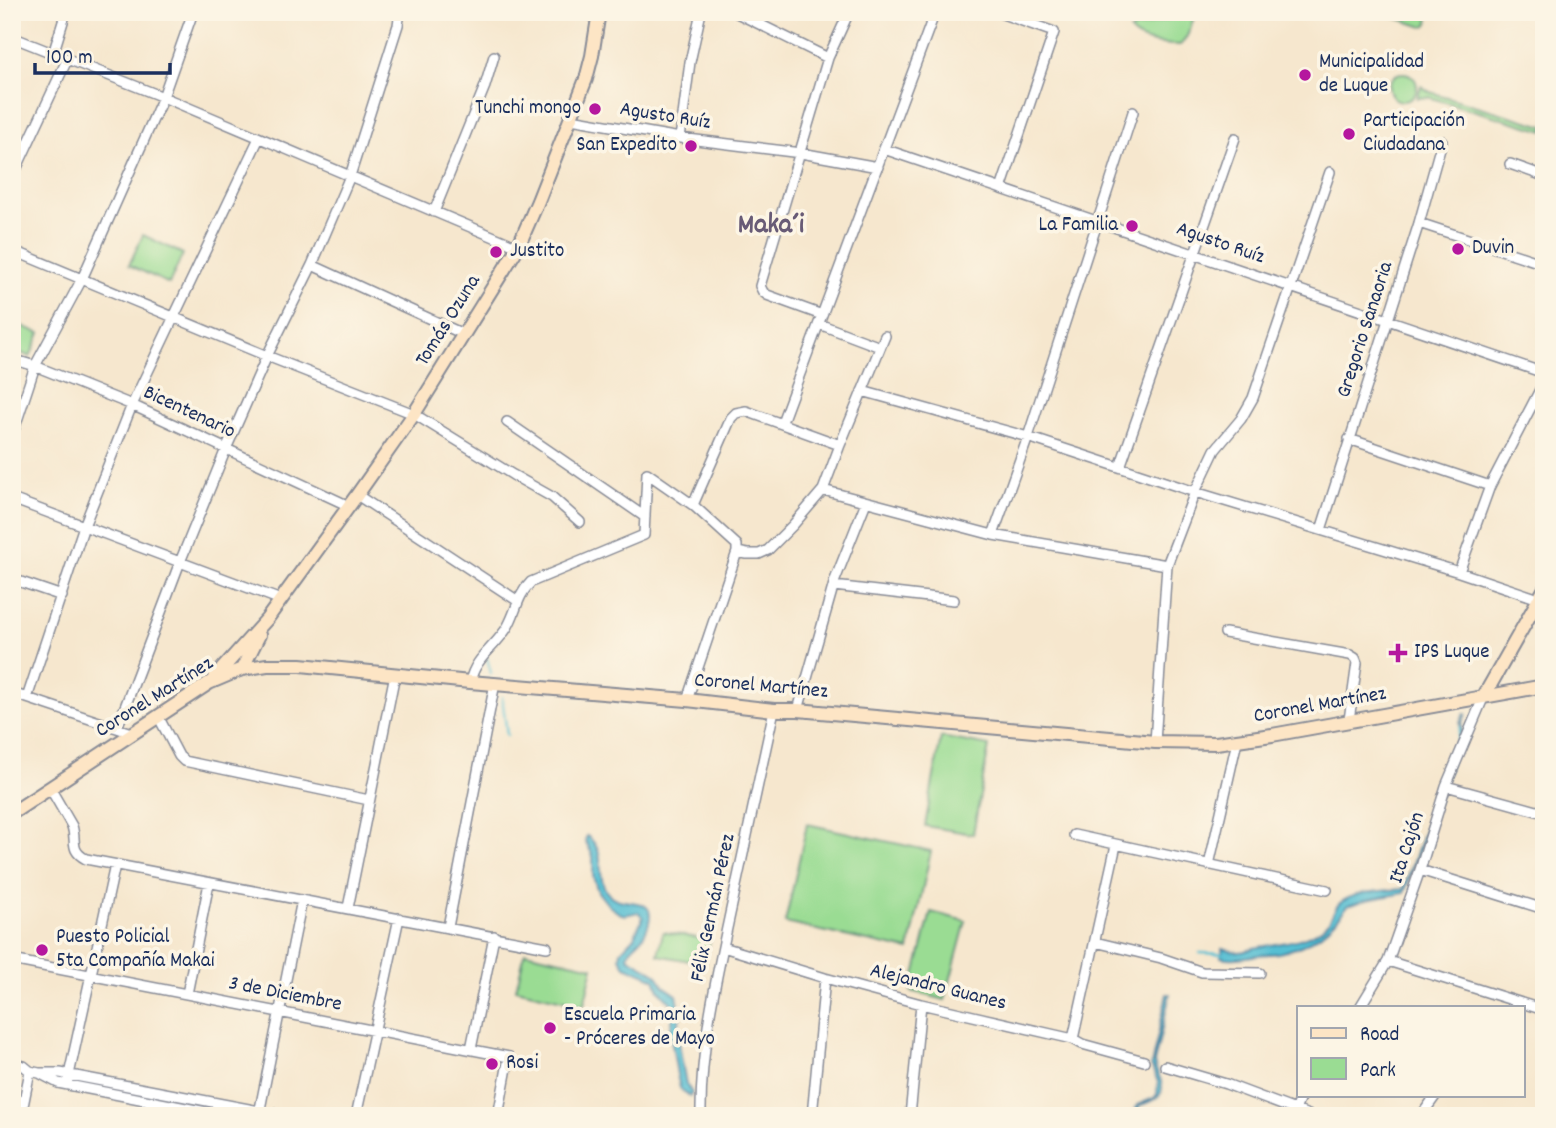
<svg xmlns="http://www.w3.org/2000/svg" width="1556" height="1128" viewBox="0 0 1556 1128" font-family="Dekko,sans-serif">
<rect width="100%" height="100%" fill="#fcf5e5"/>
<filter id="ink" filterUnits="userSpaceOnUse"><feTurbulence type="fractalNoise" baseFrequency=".0143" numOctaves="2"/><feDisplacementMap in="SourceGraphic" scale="14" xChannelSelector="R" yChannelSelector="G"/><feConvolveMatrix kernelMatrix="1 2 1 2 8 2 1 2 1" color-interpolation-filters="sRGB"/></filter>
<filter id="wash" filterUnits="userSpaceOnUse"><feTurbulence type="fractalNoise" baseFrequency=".00686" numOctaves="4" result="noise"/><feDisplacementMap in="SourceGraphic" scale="28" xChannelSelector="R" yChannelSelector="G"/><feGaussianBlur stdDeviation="1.57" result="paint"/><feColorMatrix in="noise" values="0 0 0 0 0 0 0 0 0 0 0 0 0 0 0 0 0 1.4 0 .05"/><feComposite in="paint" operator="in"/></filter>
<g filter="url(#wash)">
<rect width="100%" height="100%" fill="#f6e7ce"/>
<path fill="#9adc93" stroke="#5a8678" stroke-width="2" d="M1194 12H1197C1190 23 1190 37 1180 45 1165 45 1139 43 1130 31L1135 28Z
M1378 12H1425L1429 15 1428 24 1423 27Z
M1389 87a14 14 0 1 1 28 0a14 14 0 1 1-28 0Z
M1421 86 1430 92 1544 126V131L1428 97 1417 98Z
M143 235 183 254 169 284 129 265Z
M12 322 40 333 30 357 12 349Z
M941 737 989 746 973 834 925 826Z
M807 824 931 851 909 950 785 923Z
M931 912 966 921 945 1000 911 991Z
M663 932 710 940 705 964 658 955Z
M525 952 593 967 584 1005 516 989Z
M74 1079 251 1113 250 1116H246L75 1083Z"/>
<path fill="#56bfd3" stroke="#387798" stroke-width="2" d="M1464 714H1466L1462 723V732C1440 785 1426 840 1404 893L1366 900 1347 906C1334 927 1310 945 1286 951 1278 954 1268 954 1259 955 1246 957 1234 960 1221 957L1223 948C1228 949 1234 952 1239 952 1244 952 1249 950 1254 948 1276 943 1308 942 1326 925 1332 919 1334 908 1340 903 1357 890 1383 891 1403 889L1415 858 1440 782 1460 733V723Z
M587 836C608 852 595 872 606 891 618 909 649 895 650 915 650 923 645 935 640 940 634 947 629 948 628 957L656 974 664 986 677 995 680 1011 678 1036 682 1062 686 1084 692 1093 690 1096 684 1093 680 1088 677 1075 670 1032 674 1011 673 1005 659 990 655 979 625 966 620 958 621 951 634 937 643 917 638 912 625 915 619 913 609 906 598 892 593 876V856L585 840Z
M1167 994H1170L1154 1063C1155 1070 1159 1074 1161 1081 1166 1098 1151 1101 1139 1106L1138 1116H1134L1137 1105 1154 1098 1157 1094 1158 1082 1151 1066Z"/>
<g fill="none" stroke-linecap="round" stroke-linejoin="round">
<path stroke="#56bfd3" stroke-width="2.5" d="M487 658 491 673
M502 697 507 735
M1457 741 1460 727
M1444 781 1455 747
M1432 814 1440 790
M1200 953 1225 954"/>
</g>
</g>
<g filter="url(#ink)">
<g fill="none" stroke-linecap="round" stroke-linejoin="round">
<g stroke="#888b96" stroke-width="12">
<path id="street" d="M735 12 828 58
M997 12 1054 32 1001 189
M12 37 163 97 518 247
M53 54 66 12
M571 119 680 138 801 153 878 167
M680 138 690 62 701 12
M884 149 1544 373
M1510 164 1544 176
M12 178 67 60
M434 212 485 86 494 56
M1419 223 1544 264
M12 250 267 356 414 414 513 475 552 497 580 522
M312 265 463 334
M822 315 767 295 763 292 760 286 828 58 849 12
M819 324 880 347
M12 359 35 366 132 405 349 506
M862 391 1028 437 1195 492 1459 572 1539 599
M507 422 645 517
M782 422 935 12
M12 436 35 366 82 279 163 97 193 12
M1349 439 1490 486
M1120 467 1235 138
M647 473 693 505 737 545V552L687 700
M823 490 993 535 1167 565
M357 495 518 601
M12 499 281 600
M693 505 731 418 736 413 746 411 840 445
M1321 530 1419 223 1442 141
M993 535 1028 437 1133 112
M737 552 747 554H759L768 550 793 525 823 490 840 445 885 336
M1459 572 1490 486 1544 382
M12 579 62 596
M834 586 954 600
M1225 633 1350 655 1355 658 1357 663 1349 720
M470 682C475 657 496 647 508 626 517 610 517 596 531 582L644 535 647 473
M12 693 132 733
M27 698 84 526 132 405 259 138
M798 710 835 580 866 502
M158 716 179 756 184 761 369 800
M117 728 180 562 226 449 267 356 312 265 350 176 398 25 400 12
M1155 742 1167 565 1195 492 1215 450 1241 419 1253 398 1330 172
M1446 786 1544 813
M50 788 72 826C77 841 69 850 86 859L547 947
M1074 835 1327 890
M1209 865 1237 741
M1420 870 1544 909
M348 908 395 674
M448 927 495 683
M1095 942 1161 958 1202 972 1260 973
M723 947 825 978 921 1004 1073 1039 1082 1044 1144 1061
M12 960 509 1057 498 1116
M1388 961 1544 1010
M187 994 209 883
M1360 1007 1388 961 1420 870 1446 786 1484 696
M1073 1039 1116 845
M471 1049 494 936
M12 1063 24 1066 30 1071 39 1073H60L286 1116
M1165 1066 1226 1084 1311 1116
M41 1074 58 1083 227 1116
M67 1084 115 865
M259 1114 302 900
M21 1116 30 1071
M356 1116 399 918
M701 1116C700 1048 716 980 730 914 745 846 759 778 774 710
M812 1116 825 978
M910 1116 921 1004
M1293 1116 1301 1095
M1421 1116 1436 1095"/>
</g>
<g stroke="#888b96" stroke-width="16">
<path id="secondary" d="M242 669 259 635
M214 678 267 619 357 495 414 414 518 247 538 201 586 79 592 56 599 12
M1484 696 1544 590
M12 813 209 683 242 669 267 665H301L470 682 687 700 774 710H798L1155 742 1216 743 1272 735 1544 686"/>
</g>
<use href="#street" stroke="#fff" stroke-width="9"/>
<use href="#secondary" stroke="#fde5c5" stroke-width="12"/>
</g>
</g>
<g fill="#b5179e" stroke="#fcf5e5" stroke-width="2.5">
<circle cx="1305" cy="75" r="7"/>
<circle cx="595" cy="109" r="7"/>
<circle cx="1349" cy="134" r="7"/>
<circle cx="691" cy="146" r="7"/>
<circle cx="1132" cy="226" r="7"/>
<circle cx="1458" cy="249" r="7"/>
<circle cx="496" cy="252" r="7"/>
<path d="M1394.5 642.5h7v7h7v7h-7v7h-7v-7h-7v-7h7z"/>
<circle cx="42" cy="950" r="7"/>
<circle cx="550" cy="1028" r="7"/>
<circle cx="492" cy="1064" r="7"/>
</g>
<g text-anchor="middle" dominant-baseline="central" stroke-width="7" stroke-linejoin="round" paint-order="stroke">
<g font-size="21" fill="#1b2f5e" stroke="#fcf5e5" text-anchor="start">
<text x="1319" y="63">Municipalidad<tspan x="1319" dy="24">de Luque</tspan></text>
<text x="581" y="109" text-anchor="end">Tunchi mongo</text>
<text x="1363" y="122">Participación<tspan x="1363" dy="24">Ciudadana</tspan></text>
<text x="677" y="146" text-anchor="end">San Expedito</text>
<text x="1118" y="226" text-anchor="end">La Familia</text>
<text x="1472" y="249">Duvin</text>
<text x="510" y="252">Justito</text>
<text x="1414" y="653">IPS Luque</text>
<text x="56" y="938">Puesto Policial<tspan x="56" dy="24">5ta Compañía Makai</tspan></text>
<text x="564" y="1016">Escuela Primaria<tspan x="564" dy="24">- Próceres de Mayo</tspan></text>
<text x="506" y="1064">Rosi</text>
</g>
<g font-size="21" fill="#1b2f5e" stroke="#fcf5e5">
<text transform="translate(665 117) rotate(9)">Agusto Ruíz</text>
<text transform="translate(1220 244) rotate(19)">Agusto Ruíz</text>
<text transform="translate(449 321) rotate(-58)">Tomás Ozuna</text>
<text transform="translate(1366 330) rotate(-72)">Gregorio Sanaoria</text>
<text transform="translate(189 413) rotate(25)">Bicentenario</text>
<text transform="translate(761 687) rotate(5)">Coronel Martínez</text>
<text transform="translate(155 698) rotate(-32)">Coronel Martínez</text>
<text transform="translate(1320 706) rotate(-10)">Coronel Martínez</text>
<text transform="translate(1408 848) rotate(-72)">Ita Cajón</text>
<text transform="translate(714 908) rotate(-78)">Félix Germán Pérez</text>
<text transform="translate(938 988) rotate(14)">Alejandro Guanes</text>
<text transform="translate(285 995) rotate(11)">3 de Diciembre</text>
</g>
<g font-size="28" font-weight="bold" fill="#685b76" stroke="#fcf5e5">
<text x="771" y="227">Maka´i</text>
</g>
</g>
<rect width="1556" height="1128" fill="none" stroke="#fcf5e5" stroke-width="42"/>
<rect x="1297" y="1006" width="228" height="91" fill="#fcf5e5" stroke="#a2a6af" stroke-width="2"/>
<rect x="1311" y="1028" width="35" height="10" fill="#fde5c5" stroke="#a2a6af" stroke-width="2"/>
<text x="1360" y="1040" font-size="21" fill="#1b2f5e">Road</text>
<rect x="1311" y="1058" width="35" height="21" fill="#9adc93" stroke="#a2a6af" stroke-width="2"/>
<text x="1360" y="1076" font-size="21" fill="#1b2f5e">Park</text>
<path d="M35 63v10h135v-10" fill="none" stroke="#1b2f5e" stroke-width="3.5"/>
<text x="46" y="63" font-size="21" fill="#1b2f5e" stroke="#fcf5e5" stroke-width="5" paint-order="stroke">100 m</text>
</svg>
